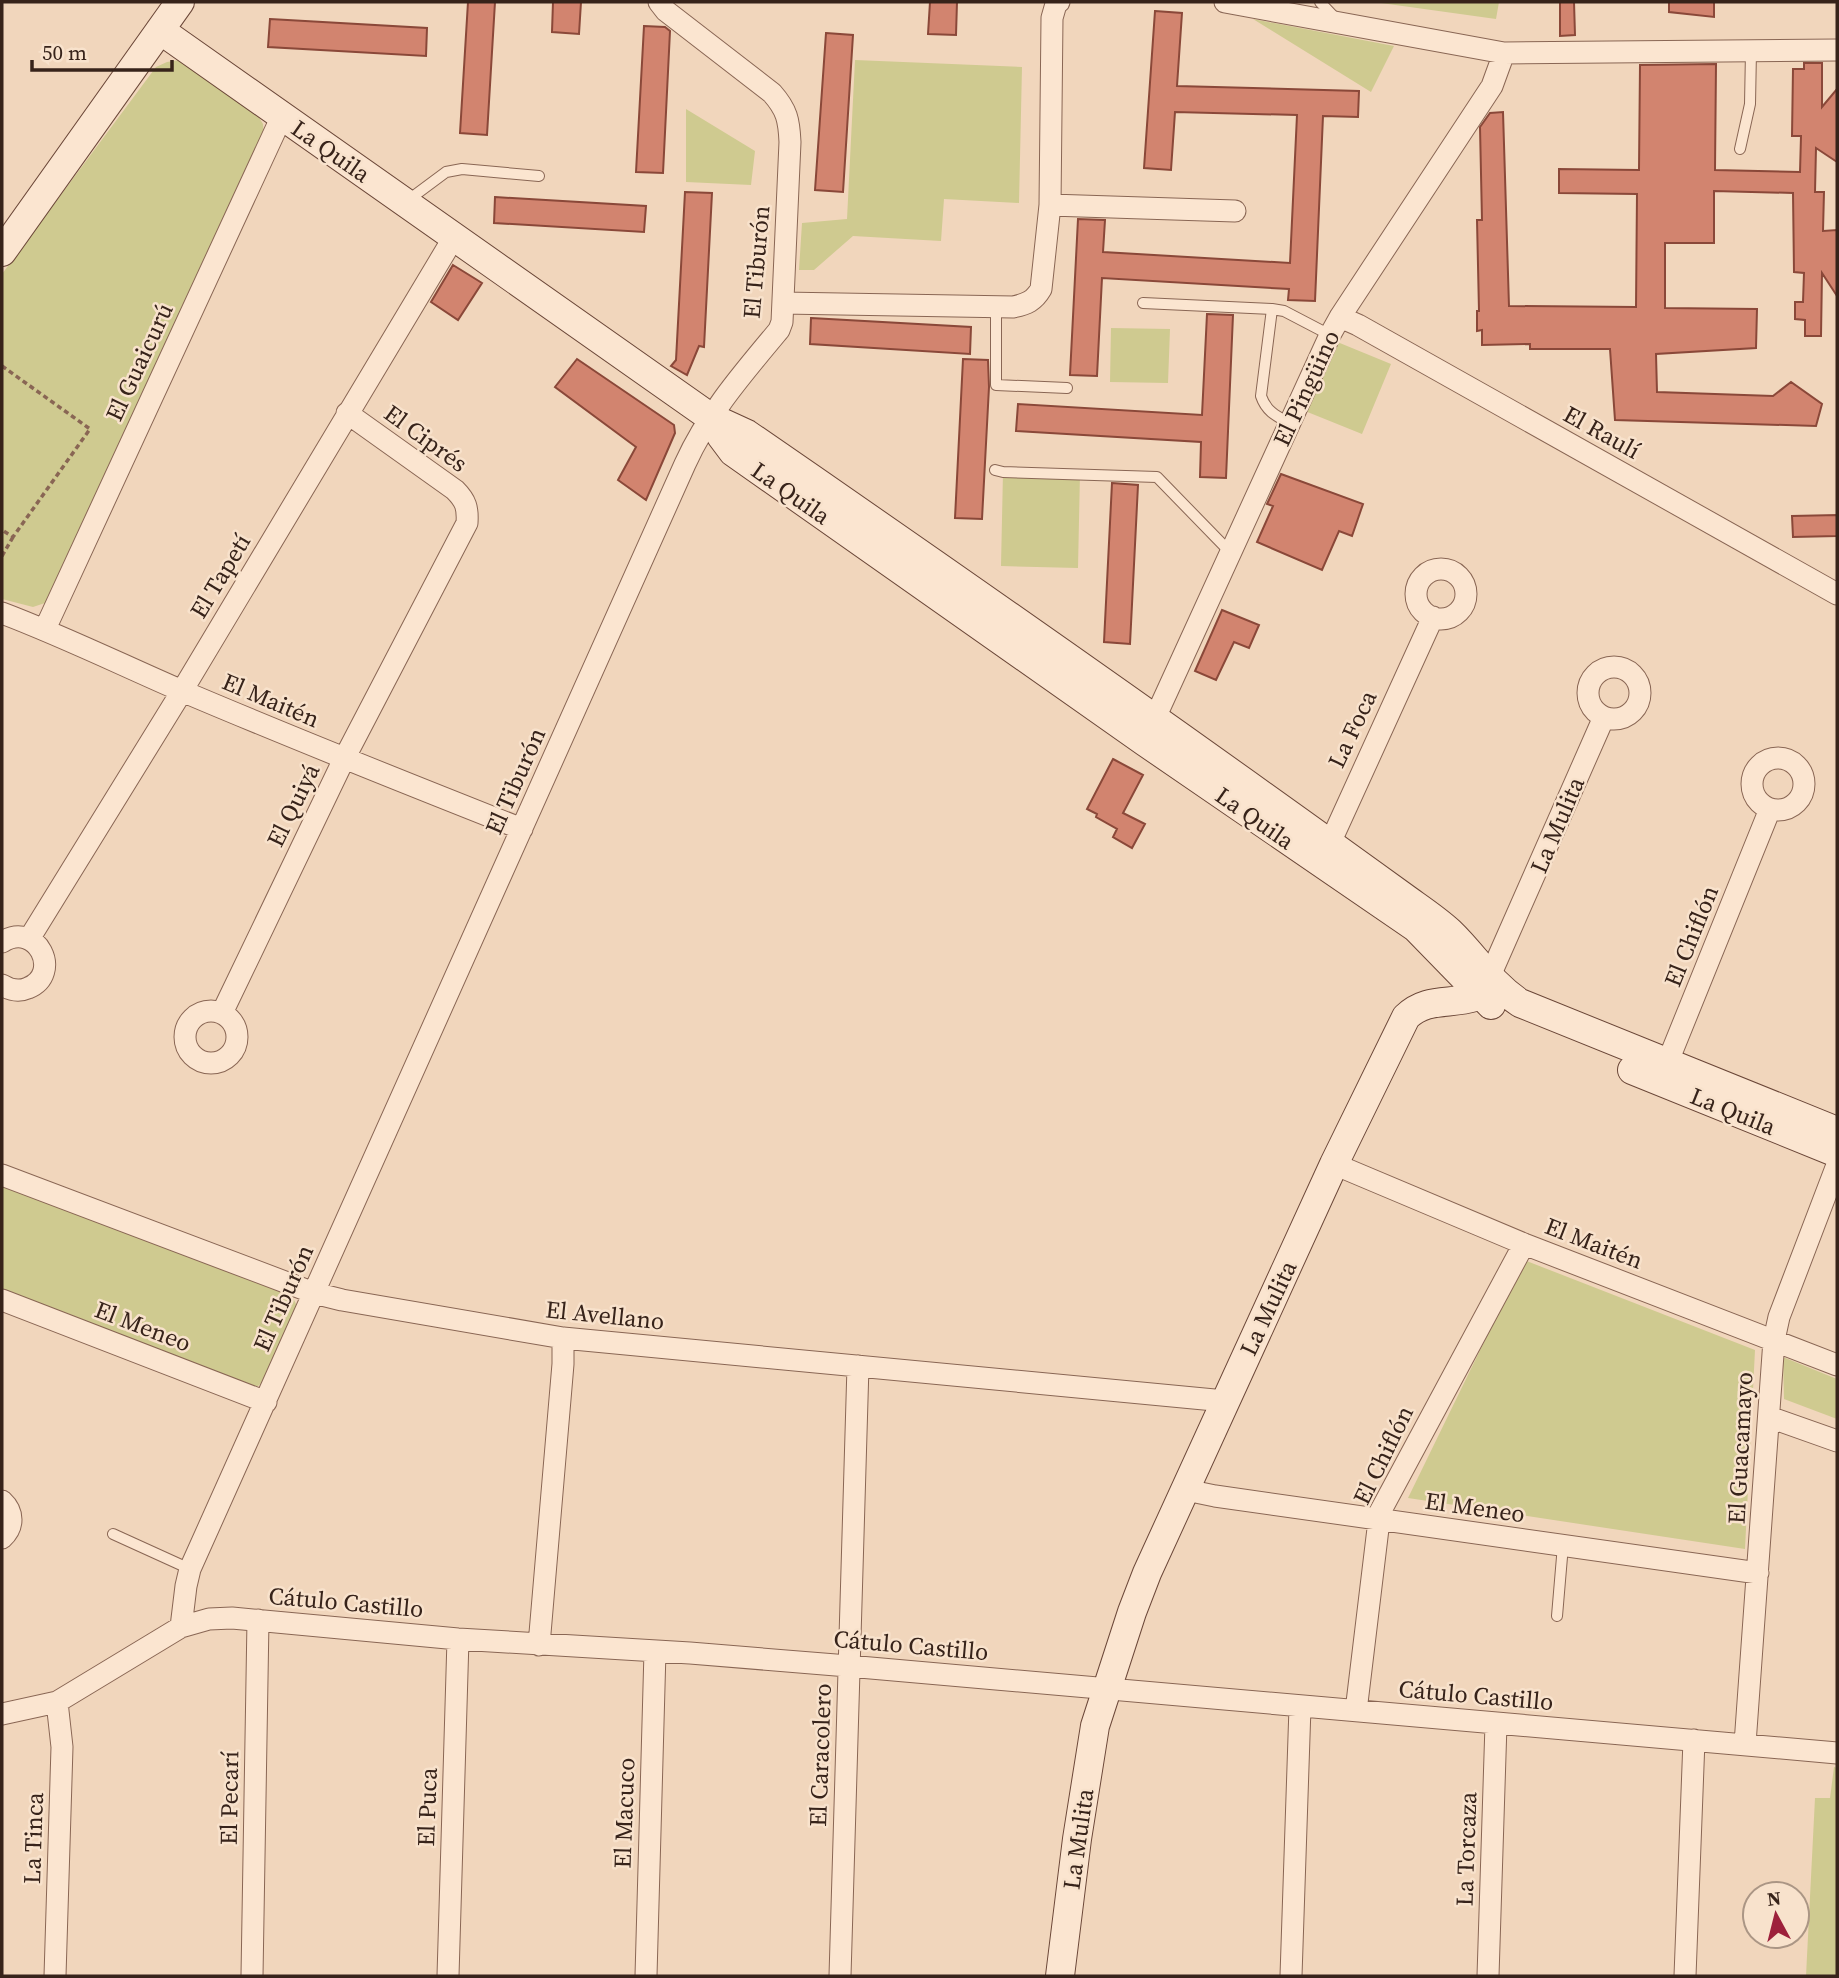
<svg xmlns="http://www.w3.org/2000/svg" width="1839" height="1978" viewBox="0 0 1839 1978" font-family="'Source Serif 4',serif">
<rect width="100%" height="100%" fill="#f1d6bc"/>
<path fill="#cfca90" d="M1383 2H1499L1496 19 1381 3Z
M1253 19 1394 46 1371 92Z
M180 60 257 114 263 124 264 136 45 603 33 607 2 599V274L156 67 167 62Z
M855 60 1022 67 1019 203 944 199 941 241 853 236 814 270H799L802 223 847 219Z
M686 109 755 151 751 185 686 182Z
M1111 328 1170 329 1168 383 1110 382Z
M1330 339 1391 364 1362 434 1300 409Z
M1003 472 1080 473 1078 568 1001 566Z
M2 1180 286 1291C294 1298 297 1303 298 1314L266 1379 258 1386H246L2 1294Z
M1524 1260 1755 1350 1745 1549 1408 1498Z
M1783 1357 1837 1379V1419L1784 1399Z
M1834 1767 1837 1768V1976H1806L1815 1798H1830Z"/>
<path fill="#d2846f" stroke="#8a4839" stroke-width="2" d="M468 2H495L487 135 460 133Z
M553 2H581L579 34 552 32Z
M930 2H957L956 35 928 34Z
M1560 2H1574L1575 35 1560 36Z
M1669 2H1714V17L1669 12Z
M1155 11 1182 13 1177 86 1359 91 1358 117 1323 116 1315 301 1288 300 1289 289 1102 278 1097 376 1070 375 1078 219 1105 220 1103 252 1290 263 1297 115 1175 112 1171 170 1144 168Z
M270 19 427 28 426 56 268 47Z
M644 26 665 27 670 31 663 173 636 172Z
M826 33 853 35 843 192 815 190Z
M1804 63H1822V107L1837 89V162L1816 148 1815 192H1824L1823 231 1837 230V296L1822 273 1821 336H1805V320L1795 319V302H1803L1804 273 1794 272 1793 193 1714 191V243H1665V308L1757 309 1756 348 1656 354 1657 392 1773 396 1791 382 1822 404 1816 426 1615 420 1610 349H1530V344L1482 345V330L1477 331V311H1479L1477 220H1482L1480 127 1490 113 1503 112 1509 306 1636 307 1637 194 1559 193V169L1639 170 1640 65 1716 64 1715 170 1800 172 1801 136H1792L1793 69H1804Z
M685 192 712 193 704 347 699 346 687 375 671 366 676 360Z
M495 197 646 206 644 232 494 223Z
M453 265 482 283 458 320 431 302Z
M1207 314 1233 315 1226 478 1200 477 1201 442 1016 431 1018 404 1202 415Z
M811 318 971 327 970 354 810 344Z
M577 359 674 425 675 433 646 500 618 480 636 447 555 387Z
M963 359 988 360 989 387 982 519 955 518Z
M1281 474 1363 504 1352 536 1339 531 1322 570 1257 542 1273 506 1267 504Z
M1112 483 1138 485 1130 644 1104 642Z
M1837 515V536L1793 537 1792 516Z
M1222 610 1259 625 1249 648 1234 642 1216 680 1195 671Z
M1113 759 1143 775 1123 813 1145 824 1132 848 1113 837 1117 829 1096 817 1097 814 1087 809Z"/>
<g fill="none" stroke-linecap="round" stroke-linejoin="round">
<g stroke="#896654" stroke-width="12">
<path id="lane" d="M1320 2 1338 21
M1740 149 1750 104 1751 51
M407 201 446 172 462 169 539 176
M1143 303 1272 309 1284 311 1330 335
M996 306V385L1067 388
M1272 309 1261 396C1266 411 1276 416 1289 423
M995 470 1003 472 1157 477 1230 552
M113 1534 190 1569
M1557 1616 1563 1545"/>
</g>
<g stroke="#896654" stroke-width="23">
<path id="street" d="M1225 2 1504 53 1837 50
M1050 205 1235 211
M783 303 1013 307C1027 304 1034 301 1041 289L1050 205 1052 18 1056 4 1059 2
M1340 317 1358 325 1837 594
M1416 594a25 25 0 1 1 50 0a25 25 0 1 1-50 0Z
M2 613C63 636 122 665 182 691 295 739 408 784 522 829
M45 629 282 116
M1588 693a26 26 0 1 1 52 0a26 26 0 1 1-52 0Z
M1155 718 1330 335 1340 317 1492 86 1504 53
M1752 784a26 26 0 1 1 52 0a26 26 0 1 1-52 0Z
M1325 854 1433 617
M29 939 182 691 454 237
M2 942C37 920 63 974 28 988 19 992 10 990 2 985
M1489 978 1604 717
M185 1037a26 26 0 1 1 52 0a26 26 0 1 1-52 0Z
M222 1013 344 759 467 523C468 508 466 501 455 490L347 413
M1662 1076 1770 809
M1334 1164 1524 1244 1837 1365
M2 1175 314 1293 342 1300 563 1338 1225 1401
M2 1300 266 1402
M1769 1417 1837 1441
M1186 1490 1215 1496 1758 1573
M2 1501C14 1512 14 1527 2 1538
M181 1627 186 1586 190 1569 685 464C708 413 744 372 779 330L782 322 790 142C789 120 787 110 772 93L666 11 659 2
M539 1645 563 1364V1338
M1356 1711 1380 1512 1524 1244
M2 1714 57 1702 181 1627 209 1619 232 1618 458 1639 690 1653 848 1666 1837 1753
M1745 1744 1774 1340 1779 1317 1837 1165
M55 1976 62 1747 57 1702
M252 1976 258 1620
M448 1976 458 1639
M646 1976 655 1651
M840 1976 858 1366
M1291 1976 1300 1707
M1488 1976 1496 1724
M1685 1976 1694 1740"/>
</g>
<g stroke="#6b4738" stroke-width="30">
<path id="secondary" d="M160 30 710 417 747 434C969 587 1190 742 1408 900 1422 910 1437 920 1450 932 1476 957 1488 981 1520 1003L1837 1131
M2 252 180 2
M710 417 721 436 733 452 1145 742 1416 928 1491 1005
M1632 1070 1837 1153
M1060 1976 1077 1839 1095 1726 1132 1612 1147 1573 1334 1164 1406 1017C1427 997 1449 1005 1475 997L1487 982"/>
</g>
<path stroke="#896654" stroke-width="3.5" stroke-dasharray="5 3.5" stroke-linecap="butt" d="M2 366 90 429 13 537 2 530
M2 556 13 537"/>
<use href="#lane" stroke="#fbe5d0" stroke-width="10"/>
<use href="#street" stroke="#fbe5d0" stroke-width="21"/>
<use href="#secondary" stroke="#fbe5d0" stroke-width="28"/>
</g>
<g text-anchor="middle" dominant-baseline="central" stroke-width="5" stroke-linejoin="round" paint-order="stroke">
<g font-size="24" fill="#37231a" stroke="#f8e2cc">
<text transform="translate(331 151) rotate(35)">La Quila</text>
<text transform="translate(756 262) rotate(-85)">El Tiburón</text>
<text transform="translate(139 362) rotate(-65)">El Guaicurú</text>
<text transform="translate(1306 388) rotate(-65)">El Pingüino</text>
<text transform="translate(1602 432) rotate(29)">El Raulí</text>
<text transform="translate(426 438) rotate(36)">El Ciprés</text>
<text transform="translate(791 493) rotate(35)">La Quila</text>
<text transform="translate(220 576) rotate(-59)">El Tapetí</text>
<text transform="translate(271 700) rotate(23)">El Maitén</text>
<text transform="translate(1352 729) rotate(-65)">La Foca</text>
<text transform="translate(515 781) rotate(-66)">El Tiburón</text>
<text transform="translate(293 805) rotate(-64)">El Quiyá</text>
<text transform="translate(1255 818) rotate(35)">La Quila</text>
<text transform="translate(1557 825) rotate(-67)">La Mulita</text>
<text transform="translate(1691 936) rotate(-68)">El Chiflón</text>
<text transform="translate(1733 1111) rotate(22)">La Quila</text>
<text transform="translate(1594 1243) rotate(21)">El Maitén</text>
<text transform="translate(283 1298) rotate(-66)">El Tiburón</text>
<text transform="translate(1268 1308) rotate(-65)">La Mulita</text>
<text transform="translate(605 1315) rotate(6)">El Avellano</text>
<text transform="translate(143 1326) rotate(21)">El Meneo</text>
<text transform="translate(1740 1448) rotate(-87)">El Guacamayo</text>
<text transform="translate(1383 1455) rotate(-64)">El Chiflón</text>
<text transform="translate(1475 1507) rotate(8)">El Meneo</text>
<text transform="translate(346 1602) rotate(5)">Cátulo Castillo</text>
<text transform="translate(911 1645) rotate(5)">Cátulo Castillo</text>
<text transform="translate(1476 1695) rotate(5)">Cátulo Castillo</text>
<text transform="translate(820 1755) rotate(-88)">El Caracolero</text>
<text transform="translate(229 1798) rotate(-89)">El Pecarí</text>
<text transform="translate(427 1807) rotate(-88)">El Puca</text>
<text transform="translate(624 1813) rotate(-88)">El Macuco</text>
<text transform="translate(33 1838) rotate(-88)">La Tinca</text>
<text transform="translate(1078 1839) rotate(-82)">La Mulita</text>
<text transform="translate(1466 1849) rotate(-88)">La Torcaza</text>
</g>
</g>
<rect width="1839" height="1978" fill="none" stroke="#37231a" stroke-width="7"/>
<g transform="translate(1776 1915) rotate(353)"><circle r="33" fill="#f8e2cc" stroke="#ab9685" stroke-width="2"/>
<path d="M0-5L12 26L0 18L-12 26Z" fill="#9d203b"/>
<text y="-10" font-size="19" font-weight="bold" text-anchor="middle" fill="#37231a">N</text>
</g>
<path d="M32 60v10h140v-10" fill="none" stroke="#37231a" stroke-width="3.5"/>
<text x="42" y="60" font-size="21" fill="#37231a" stroke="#f8e2cc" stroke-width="5" paint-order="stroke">50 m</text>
</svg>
